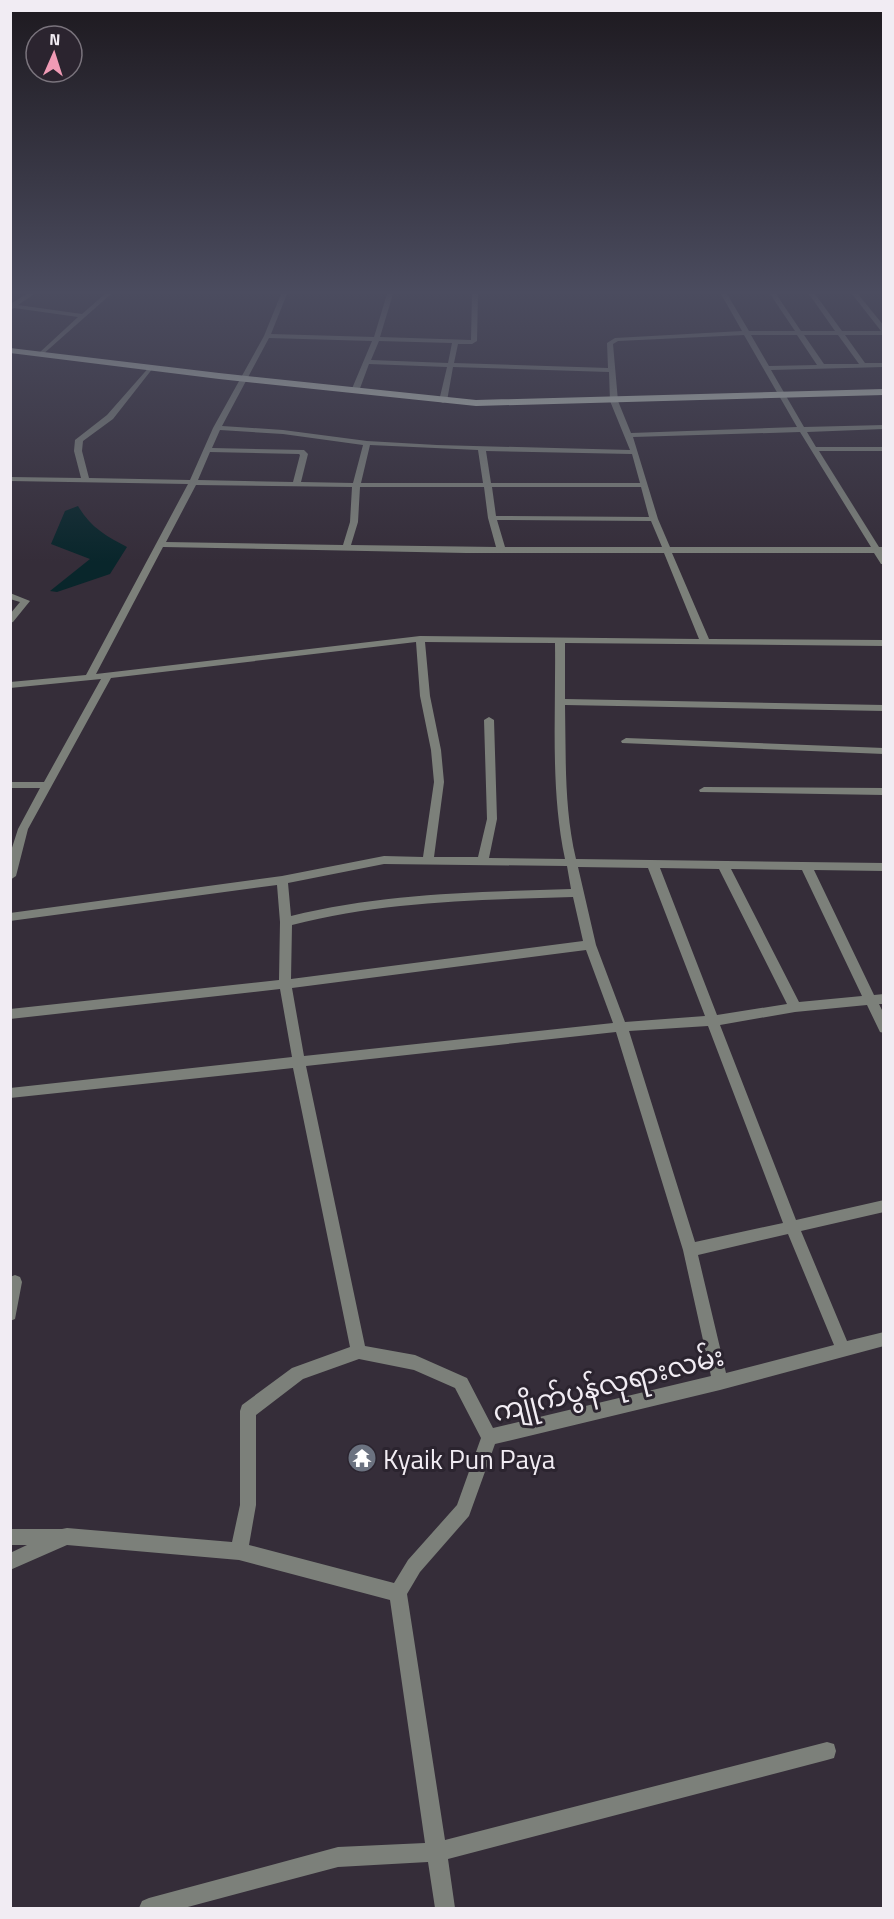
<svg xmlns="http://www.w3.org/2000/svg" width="894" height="1919" viewBox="0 0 894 1919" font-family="'Titillium Web','Noto Sans Myanmar',sans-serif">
<rect width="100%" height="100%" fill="#352d39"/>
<path fill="#09262b" d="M78 506C90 527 106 536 127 547L110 574 57 592 50 591 90 559 51 544 65 511Z"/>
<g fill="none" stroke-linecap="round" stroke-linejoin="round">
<path fill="#7c807a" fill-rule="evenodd" d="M27 294H34L18 305 82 314 105 294H111L41 356 38 354 39 353 78 317 14 308 10 310V304Z
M281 294H287L271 334 374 337 387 294H393L380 337 471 340 472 294H478L477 341 472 344H458L454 363 608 368 607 343 615 338 742 331 721 294H727L749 331H795L770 294H776L801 331H835L809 294H815L842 331H881L852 294H858L884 326V335H845L865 363H884V367L771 370 804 427 884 425V429L807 432 816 447H884V451H819L879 547H884V564H881L874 553H672L709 639 884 640V646L565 643V699L884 705V711L565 705C566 757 564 808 576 859L884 863V871L814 870 874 995 884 994V1004H879L884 1014V1033L880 1032 867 1005 795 1012 720 1025 796 1220 884 1200V1212L801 1231 847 1341 884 1332V1346L720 1390 495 1444 469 1516 420 1572 407 1594 445 1840 827 1742 834 1744 836 1751 834 1758 827 1760 448 1859 455 1908H435L428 1862 338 1867 184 1908H139L142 1901 149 1898 338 1847 425 1843 390 1600 239 1560 67 1545 10 1570V1553L27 1545H10V1529H62L67 1528 232 1542 240 1505V1411L242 1405 292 1368 350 1347 293 1068 10 1098V1088L292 1057 280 989 10 1019V1009L279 980 280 922 277 885 10 921V913L282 876 384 856 423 857 434 782 431 750 420 696 416 642 111 678 28 829 16 876 10 880V854L18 829 40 788H10V782H44L101 679 10 688V682L86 675 188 484 10 481V477L81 478 74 451 75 440 107 415 151 365 153 366V368L113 419 83 441 82 451 89 478 190 480 213 428 264 336ZM744 335 797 427 631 433 618 401 613 344 618 341ZM751 335H797L817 365 769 366ZM804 335H838L859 364H824ZM269 338 372 341 351 391 355 393 359 391 369 364 447 367 439 401 443 403 447 401 453 367 609 372 610 401 630 450 437 445 367 441 283 430 222 426ZM379 341 452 343 448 363 371 360ZM220 430 283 434 363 445 353 483 301 482 308 454 304 450 212 448ZM800 432 871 547H670L658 519 633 437ZM370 445 478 450 483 483H361ZM486 451 632 454 640 483H491ZM210 452 299 454 300 455 293 482 198 480ZM196 485 352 487 350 522 343 545 166 542ZM360 487H484L488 518 496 547 351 545 358 522ZM492 487H641L649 517 496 516ZM497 520 651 521 662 547H505ZM163 547 466 553H664L699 639 420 636 96 674ZM425 642 555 643C556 714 550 788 565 859L489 858 497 819 494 720 489 717 484 720 487 819 478 857H434L444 782 441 750 430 696ZM384 864 567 866 571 889C477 892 383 893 291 916L288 883ZM578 867 648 868 705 1016 625 1022 596 945ZM660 868 719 869 787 1004 717 1015ZM731 869 802 870 862 996 799 1002ZM573 897 583 941 291 979 292 925C384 901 478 900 573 897ZM586 950 613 1023 304 1056 292 988ZM708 1026 783 1223 695 1242 629 1031ZM616 1032 683 1250 711 1376 493 1428 467 1378 415 1355 365 1346 306 1066ZM788 1234 834 1345 726 1373 698 1255ZM359 1359 414 1370 455 1388 481 1438 457 1505 408 1560 394 1583 249 1545 256 1505V1415L303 1379Z
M10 593 30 601 13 622 10 623V614L20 602 10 599Z
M626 738 884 748V754L622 743 621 741Z
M704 787 884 788V795L700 792 699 790Z
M15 1275 20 1277 22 1282 15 1319 10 1321V1277Z"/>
<path fill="#c7cfc2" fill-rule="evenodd" d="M10 348 219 373 476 400 884 389V395L476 406 219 379 10 353Z"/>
</g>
<linearGradient id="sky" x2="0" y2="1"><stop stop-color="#1d191f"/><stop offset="0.52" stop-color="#4b4c5f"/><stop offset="1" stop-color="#4b4c5f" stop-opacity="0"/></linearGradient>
<rect width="894" height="562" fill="url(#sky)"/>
<defs>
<g id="temple-disc" transform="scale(1.5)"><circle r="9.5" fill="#6b7280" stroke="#2b242f"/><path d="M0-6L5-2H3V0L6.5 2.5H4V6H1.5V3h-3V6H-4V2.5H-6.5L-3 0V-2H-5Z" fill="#fff"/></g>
</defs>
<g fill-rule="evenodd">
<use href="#temple-disc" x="362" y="1458"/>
</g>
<g text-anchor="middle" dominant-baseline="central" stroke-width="6" stroke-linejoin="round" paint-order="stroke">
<g font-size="27" fill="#f1ecf3" stroke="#2b242f">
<text transform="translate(608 1383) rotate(-14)">ကျိုက်ပွန်လုရားလမ်း</text>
</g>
<g font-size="27" fill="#f1ecf3" stroke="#2b242f" text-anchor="start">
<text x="383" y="1458">Kyaik Pun Paya</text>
</g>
</g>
<rect width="894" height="1919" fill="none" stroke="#f1ecf3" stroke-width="24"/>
<g transform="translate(54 54) rotate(3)"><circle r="28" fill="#2b242f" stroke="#7a747d" stroke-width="1.5"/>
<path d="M0-4.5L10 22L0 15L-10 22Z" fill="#f09ab5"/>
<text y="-9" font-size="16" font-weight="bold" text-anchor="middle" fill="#f1ecf3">N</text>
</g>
</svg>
